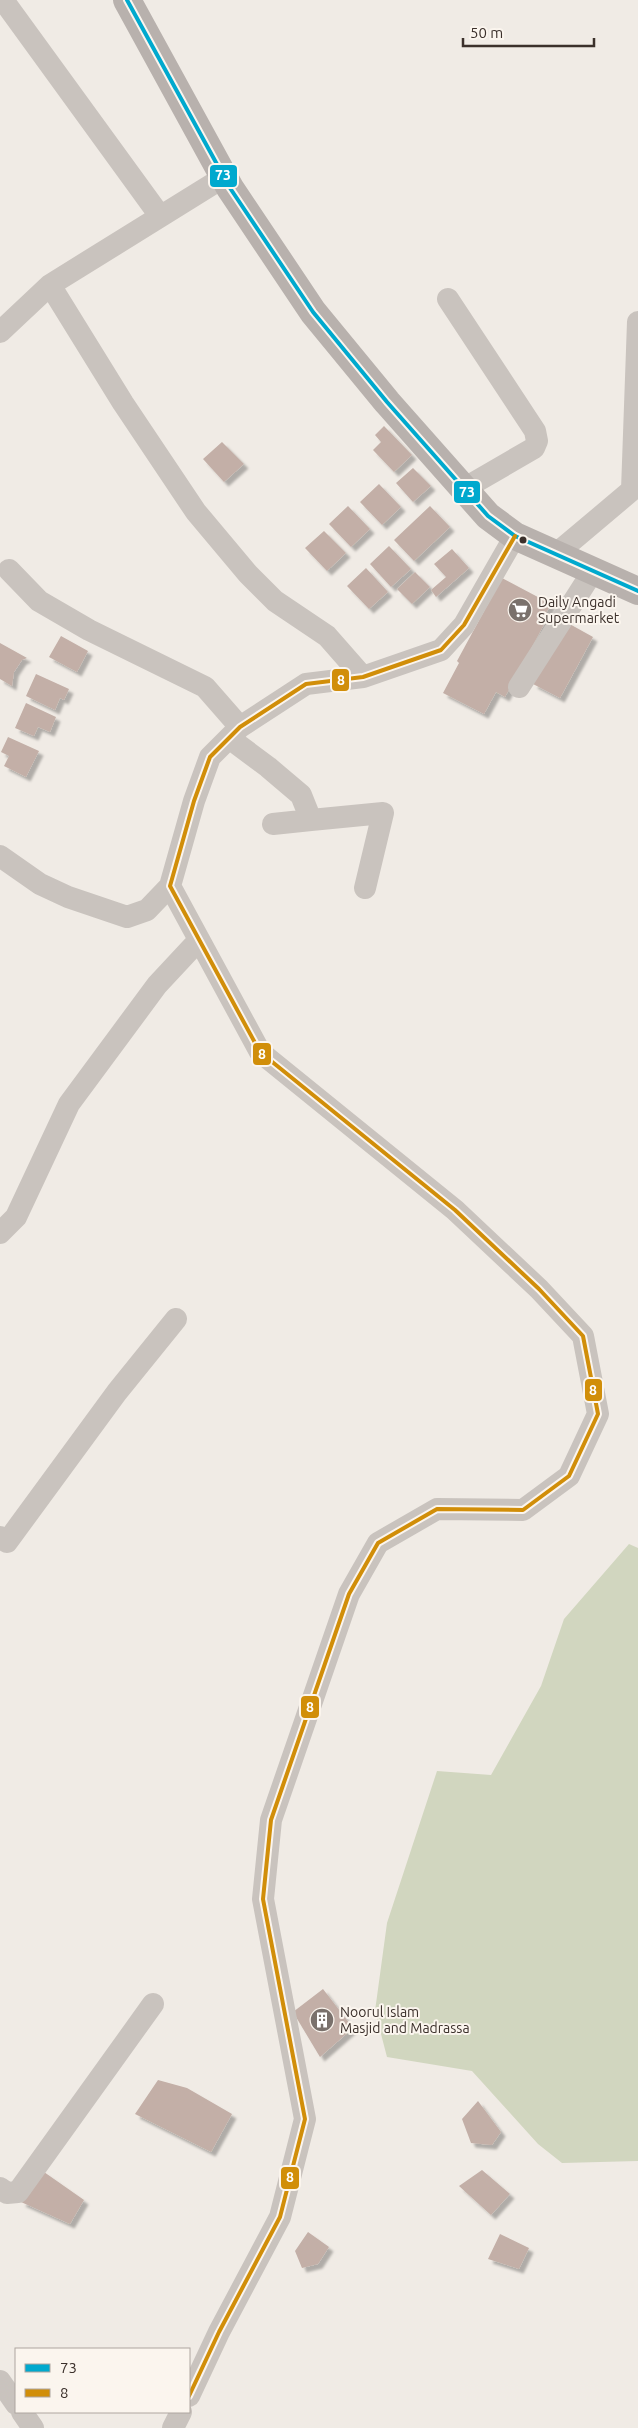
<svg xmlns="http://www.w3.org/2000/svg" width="638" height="2428" viewBox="0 0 638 2428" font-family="Ubuntu,sans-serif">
<defs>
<filter id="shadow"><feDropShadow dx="4.5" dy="4.5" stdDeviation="1" flood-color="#0004"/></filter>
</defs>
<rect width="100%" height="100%" fill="#f0ebe5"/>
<path fill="#d1d6bf" d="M629 1544 638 1548V2161L562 2163 538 2144 472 2071 387 2057 375 2011 387 1923 437 1771 491 1775 541 1686 564 1619Z"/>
<path fill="#c3afa7" filter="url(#shadow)" d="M384 426 412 455 394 472 373 450 381 442 375 435Z
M222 442 244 464 224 482 203 459Z
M413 468 431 486 413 502 396 483Z
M379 484 401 507 382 525 360 502Z
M348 506 370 529 351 547 329 524Z
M430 506 450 527 414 561 394 540Z
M324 531 346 553 327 571 305 548Z
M389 546 411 569 391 587 370 564Z
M452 549 469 568 436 597 431 590 446 577 434 564Z
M366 568 388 592 369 609 347 586Z
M415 572 430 587 412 604 397 589Z
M502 578 551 604 545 615 548 617 505 697 496 692 484 714 443 693 459 663 457 661Z
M566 622 593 637 560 698 533 684Z
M61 636 88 651 77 672 49 657Z
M0 643 27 658 22 660 14 672 12 686 0 679Z
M36 674 69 689 64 700 60 698 55 710 26 696Z
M26 703 56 717 50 732 38 727 34 736 15 728Z
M8 737 39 751 26 777 4 766 9 756 1 752Z
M323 1989 353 2028 320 2057 293 2012Z
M158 2080 187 2088 232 2114 211 2152 135 2114Z
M478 2101 501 2132 492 2145 471 2143 462 2119Z
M482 2170 510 2194 491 2215 459 2186Z
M44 2172 84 2200 70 2224 21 2202Z
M308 2232 329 2247 318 2264 302 2268 295 2251Z
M500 2234 529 2248 519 2269 488 2259Z"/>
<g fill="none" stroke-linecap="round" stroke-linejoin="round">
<path stroke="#c9c3be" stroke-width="22" d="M3 0 160 216
M50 285 123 403 196 512 248 574 275 601 327 636 363 677
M448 299 535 431 537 441 534 448 465 488
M0 332 50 285 224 177
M556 554 632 490 638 322
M9 570 39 601 89 630 205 687 240 727
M519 687 593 571
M229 738 268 767 301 795 311 820 383 813 365 888
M273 824 311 820
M0 856 40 884 68 897 127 917 147 910 170 886
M0 1233 16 1217 69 1104 157 985 198 941
M0 1537 7 1542 117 1392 176 1319
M0 2188 7 2193 18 2192 153 2004
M0 2381 16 2404
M189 2396 219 2332 280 2217 305 2119 263 1899 271 1820 349 1594 378 1543 437 1509 523 1510 569 1476 598 1414 583 1336 539 1289 455 1210 260 1052 170 886 194 801 210 757 240 727 306 684 363 677 441 650 464 625 515 536
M22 2412 33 2428
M173 2428 181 2412"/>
<path stroke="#b8b1ad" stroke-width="28" d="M127 0 230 188 313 312 387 402 488 516 515 536 638 591"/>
<g stroke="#fbf5ee" stroke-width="8">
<path id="bus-1" d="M127 0 230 188 313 312 387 402 488 516 515 536 638 591"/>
</g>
<g stroke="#fbf5ee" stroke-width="8">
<path id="bus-2" d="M189 2396 219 2332 280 2217 305 2119 263 1899 271 1820 349 1594 378 1543 437 1509 523 1510 569 1476 598 1414 583 1336 539 1289 455 1210 260 1052 170 886 194 801 210 757 240 727 306 684 363 677 441 650 464 625 515 536"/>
</g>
<use href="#bus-1" stroke="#00a9ce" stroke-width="4"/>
<use href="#bus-2" stroke="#d18e09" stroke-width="4"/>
</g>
<defs>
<g id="supermarket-disc" transform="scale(1.25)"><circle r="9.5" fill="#7a716c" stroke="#fbf5ee"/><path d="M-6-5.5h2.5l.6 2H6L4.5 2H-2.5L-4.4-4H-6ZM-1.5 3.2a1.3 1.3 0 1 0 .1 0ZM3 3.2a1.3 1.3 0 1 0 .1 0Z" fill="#fff"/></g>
<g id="building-disc" transform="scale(1.25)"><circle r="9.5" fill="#7a716c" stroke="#fbf5ee"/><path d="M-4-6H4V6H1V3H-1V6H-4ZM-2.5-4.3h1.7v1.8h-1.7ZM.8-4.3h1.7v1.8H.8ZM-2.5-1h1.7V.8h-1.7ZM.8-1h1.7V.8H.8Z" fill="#fff"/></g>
</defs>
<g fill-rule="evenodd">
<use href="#supermarket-disc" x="520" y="610"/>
<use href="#building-disc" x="322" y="2020"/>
</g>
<circle fill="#3b302b" stroke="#fbf5ee" stroke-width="2" cx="523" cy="540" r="4.5"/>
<g text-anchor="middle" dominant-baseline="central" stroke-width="4" stroke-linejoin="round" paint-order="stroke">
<g font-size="14" fill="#3b302b" stroke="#fbf5ee" text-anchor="start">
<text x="538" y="602">Daily Angadi<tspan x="538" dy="16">Supermarket</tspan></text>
<text x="340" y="2012">Noorul Islam<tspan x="340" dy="16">Masjid and Madrassa</tspan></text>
</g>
</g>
<g stroke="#fbf5ee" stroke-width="2">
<rect x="209" y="164" width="29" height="24" rx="5" fill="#00a9ce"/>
<rect x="453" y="480" width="28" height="24" rx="5" fill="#00a9ce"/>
<rect x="331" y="668" width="19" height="24" rx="5" fill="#d18e09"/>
<rect x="252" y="1042" width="20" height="24" rx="5" fill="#d18e09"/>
<rect x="584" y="1378" width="19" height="24" rx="5" fill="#d18e09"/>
<rect x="300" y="1695" width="20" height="24" rx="5" fill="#d18e09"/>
<rect x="280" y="2166" width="20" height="24" rx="5" fill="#d18e09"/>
</g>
<g font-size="14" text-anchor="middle" font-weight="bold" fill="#fff">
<text x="223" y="180">73</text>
<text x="467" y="497">73</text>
<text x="341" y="685">8</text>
<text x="262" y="1059">8</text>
<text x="593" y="1395">8</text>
<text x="310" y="1712">8</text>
<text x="290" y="2182">8</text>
</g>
<rect x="15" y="2348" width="175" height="65" fill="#fbf5ee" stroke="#aea6a0"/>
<rect x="25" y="2364" width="25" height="8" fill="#00a9ce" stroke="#aea6a0"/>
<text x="60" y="2373" font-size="15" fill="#3b302b">73</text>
<rect x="25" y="2389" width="25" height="8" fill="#d18e09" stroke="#aea6a0"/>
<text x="60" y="2398" font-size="15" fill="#3b302b">8</text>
<path d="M463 38v8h131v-8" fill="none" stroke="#3b302b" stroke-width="2.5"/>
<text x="470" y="38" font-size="15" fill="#3b302b" stroke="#fbf5ee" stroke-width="4" paint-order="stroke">50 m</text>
</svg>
